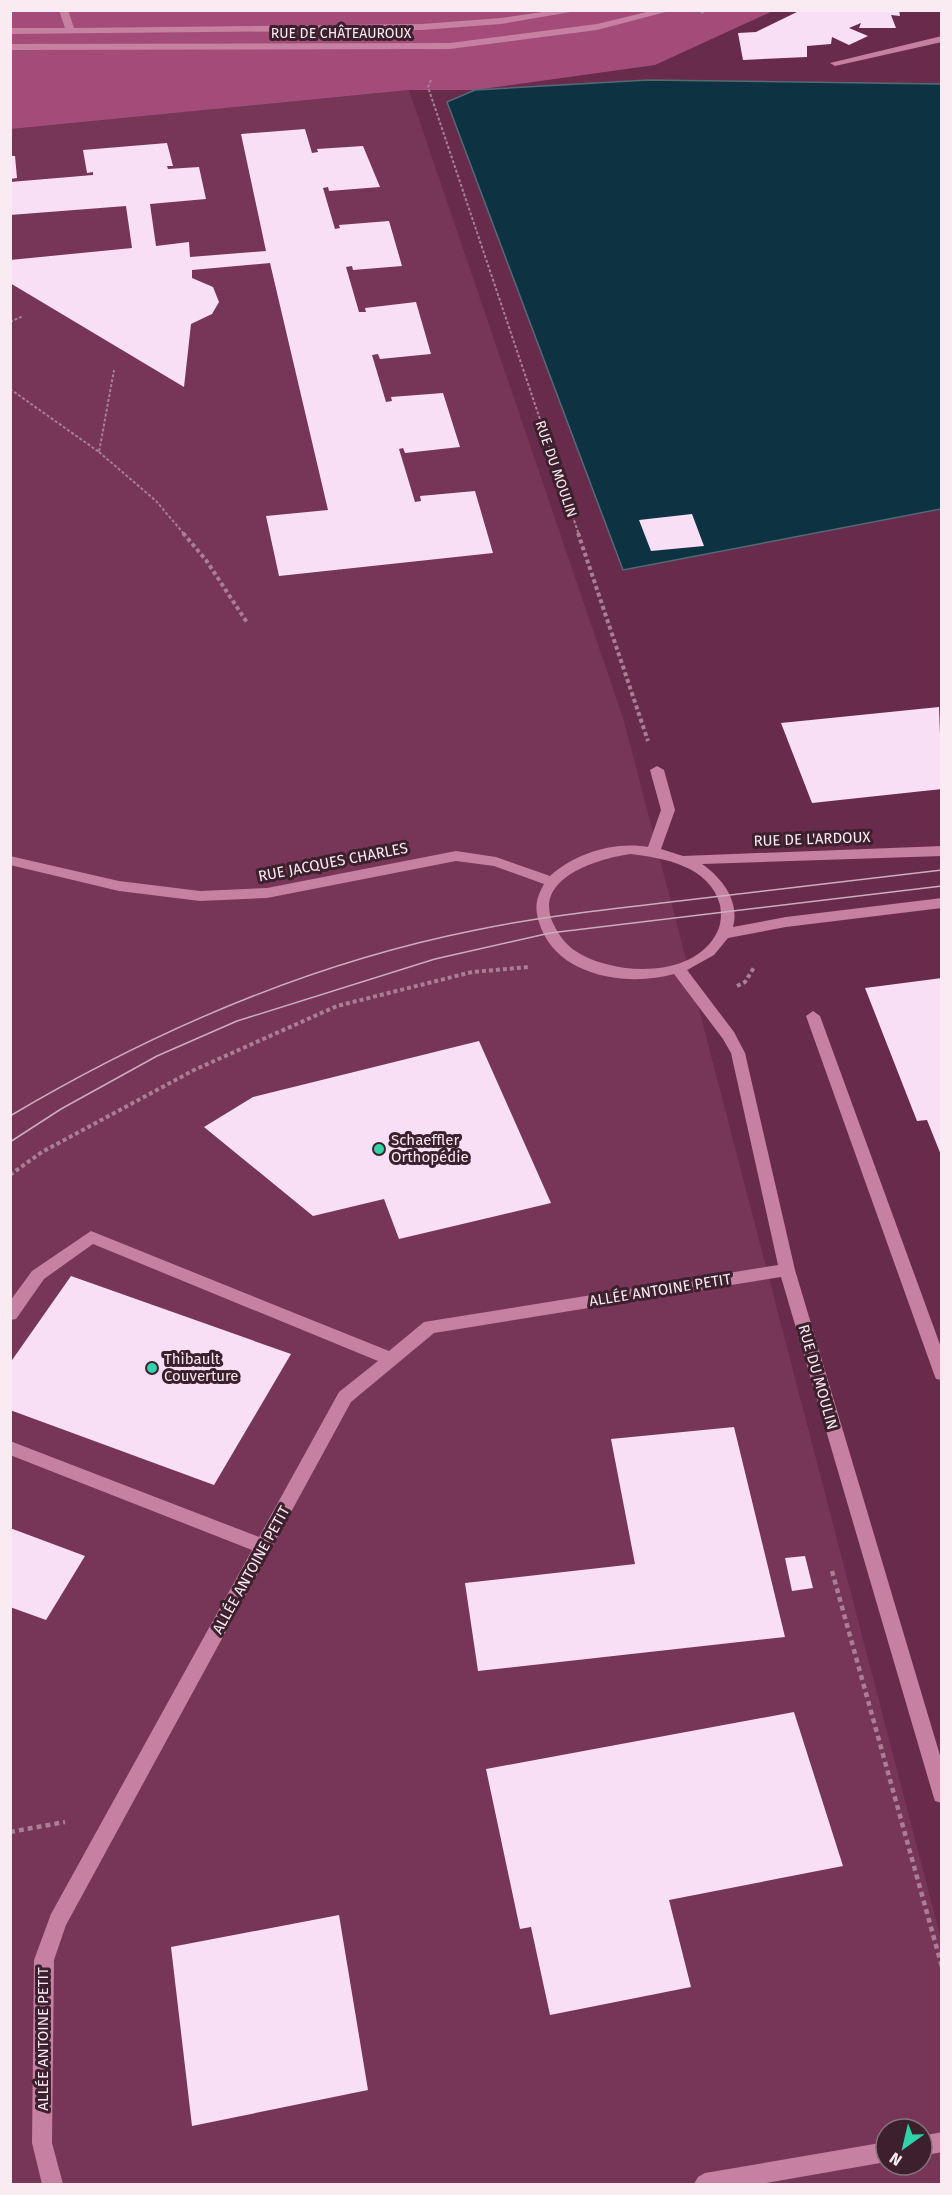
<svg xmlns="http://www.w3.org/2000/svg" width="952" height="2195" viewBox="0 0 952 2195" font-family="'Fira Sans',sans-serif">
<rect width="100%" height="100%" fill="#682b4b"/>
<path fill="#773558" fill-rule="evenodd" d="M409 90 624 721 941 1939V2184H11V129ZM886 2129H922V2165H886Z"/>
<path fill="#a34c79" d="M11 11H773L655 65 475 90H409L11 129Z"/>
<path fill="#0d3343" stroke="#546a77" stroke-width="1.5" d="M648 80 941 84V509L623 570 447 102 475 90Z"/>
<path fill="#f8dff5" d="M801 10H899L900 16 891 15 896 28H859L861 23 849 28 868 36 849 45 832 37 831 44 807 46V57L743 60 738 33 756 32Z
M305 129 312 153 318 152 317 149 363 146 380 187 329 191 328 187 323 188 335 229 340 228 339 225 389 221 402 266 353 270 352 266 346 267 359 312H366L365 308 416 302 431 354 380 359 378 354 372 355 386 402 392 401 391 397 443 393 460 447 405 453 403 448 399 449 415 502 421 501 420 496 475 491 493 553 279 576 266 516 328 510 270 263 192 270V278L213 287 219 302 212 314 191 324 184 387 10 283V260L132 248 126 206 10 215V182L93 175V172L87 173 83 150 167 143 173 166H167L168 169 199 167 206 199 150 204 156 246 189 242 190 257 266 251 241 134Z
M10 156H15L17 178 10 179Z
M692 514 704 546 651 551 639 520Z
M939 707 942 789 812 803 781 723Z
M942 978V1155H941L927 1120 917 1121 865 988Z
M479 1041 551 1203 399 1239 384 1199 313 1216 204 1127 253 1097Z
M71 1276 291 1354 214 1485 10 1410V1363Z
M734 1427 785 1637 478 1671 465 1583 635 1564 611 1439Z
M10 1528 85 1556 46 1620 10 1607Z
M805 1556 813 1588 792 1591 785 1558Z
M794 1712 843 1866 669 1900 691 1987 550 2015 531 1927 520 1929 486 1769Z
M339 1915 368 2090 192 2126 171 1947Z"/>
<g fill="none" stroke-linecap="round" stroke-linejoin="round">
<path stroke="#a87f94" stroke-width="2" stroke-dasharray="3 2" stroke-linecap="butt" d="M701 13 711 10
M431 80 428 87 579 535
M10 322 23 316
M10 389 99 452 114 370
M99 452 156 501 185 535"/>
<path stroke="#a87f94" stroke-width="4" stroke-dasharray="4 3" stroke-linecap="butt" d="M183 533 206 560 248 624
M578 533 648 741
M737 986 745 982 755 966
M10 1175 42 1152 194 1070 337 1006 472 972 529 967"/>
<path stroke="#a87f94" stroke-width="4.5" stroke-dasharray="5 4" stroke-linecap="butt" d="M832 1571 942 1967
M10 1832 65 1822"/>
<path fill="#c680a1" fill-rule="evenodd" d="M59 10H68L74 28 422 24 501 18 556 10H582L501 24 422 30 10 34V28H65Z
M655 10H673L597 30 450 49 10 50V44L450 43 597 24Z
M942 36V42L835 66 830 63Z
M657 766 664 770 675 810 661 849 683 856 942 846V856L702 864C722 878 740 901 733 927L786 917 942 898V908L786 927 728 938 714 955 687 970 734 1032 745 1053 795 1270 942 1762V1803L935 1801 933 1795 781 1277 434 1333 351 1402 66 1925 54 1960 52 2143 63 2184H42L32 2143 34 1960 51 1914 252 1550 10 1455V1441L259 1537 339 1392 378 1361 93 1244 44 1279 16 1319 10 1320V1301L32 1271 91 1231 389 1351 424 1322 430 1321 778 1265 731 1053 723 1039 674 974C629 987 560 977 541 928 534 910 535 900 544 884L494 866 456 861 267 898 200 901 119 891 10 865V856L119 881 200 891 267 888 456 851 496 857 550 876C575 853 615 841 648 847L661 810 650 770ZM630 854C664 858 710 866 720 905 722 915 721 927 715 936 689 980 610 975 574 950 564 943 557 932 552 921 535 877 598 859 630 854Z
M813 1011 820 1016 942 1350V1380L936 1379 934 1374 806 1016Z
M942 2132V2152L922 2156V2136Z
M886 2142V2162L761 2184H694L698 2177 705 2173Z"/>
<path stroke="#ccadbc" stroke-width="1.5" d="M10 1116C155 1030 310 963 476 930 543 916 611 909 679 901 767 891 854 880 942 870
M10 1142 61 1109 157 1056 237 1021 435 959 550 933 942 886"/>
</g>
<g fill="#31d4a9" stroke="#3c202d" stroke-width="2">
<circle cx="379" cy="1149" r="6"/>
<circle cx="152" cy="1368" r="6"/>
</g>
<g text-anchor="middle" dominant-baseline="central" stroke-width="6" stroke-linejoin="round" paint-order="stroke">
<g font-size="14" fill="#faeaf1" stroke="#3c202d">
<text x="341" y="33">RUE DE CHÂTEAUROUX</text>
<text transform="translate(556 469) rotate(71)">RUE DU MOULIN</text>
</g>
<g font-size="15" fill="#faeaf1" stroke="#3c202d">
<text transform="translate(812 839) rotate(-2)">RUE DE L'ARDOUX</text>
<text transform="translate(333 862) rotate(-11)">RUE JACQUES CHARLES</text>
<text transform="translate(660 1290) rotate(-9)">ALLÉE ANTOINE PETIT</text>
<text transform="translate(818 1377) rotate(74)">RUE DU MOULIN</text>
<text transform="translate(251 1570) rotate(-61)">ALLÉE ANTOINE PETIT</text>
<text transform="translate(43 2039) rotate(-90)">ALLÉE ANTOINE PETIT</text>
</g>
<g font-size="15" fill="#faeaf1" stroke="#3c202d" text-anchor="start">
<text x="391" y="1140">Schaeffler<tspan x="391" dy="17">Orthopédie</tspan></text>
<text x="164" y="1359">Thibault<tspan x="164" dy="17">Couverture</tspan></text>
</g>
</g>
<rect width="952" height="2195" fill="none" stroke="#faeaf1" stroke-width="24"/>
<g transform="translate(904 2147) rotate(214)"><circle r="28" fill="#3c202d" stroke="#88717b" stroke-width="1.5"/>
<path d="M0-4.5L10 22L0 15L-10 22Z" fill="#31d4a9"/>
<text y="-9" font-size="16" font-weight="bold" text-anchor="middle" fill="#faeaf1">N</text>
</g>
</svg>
